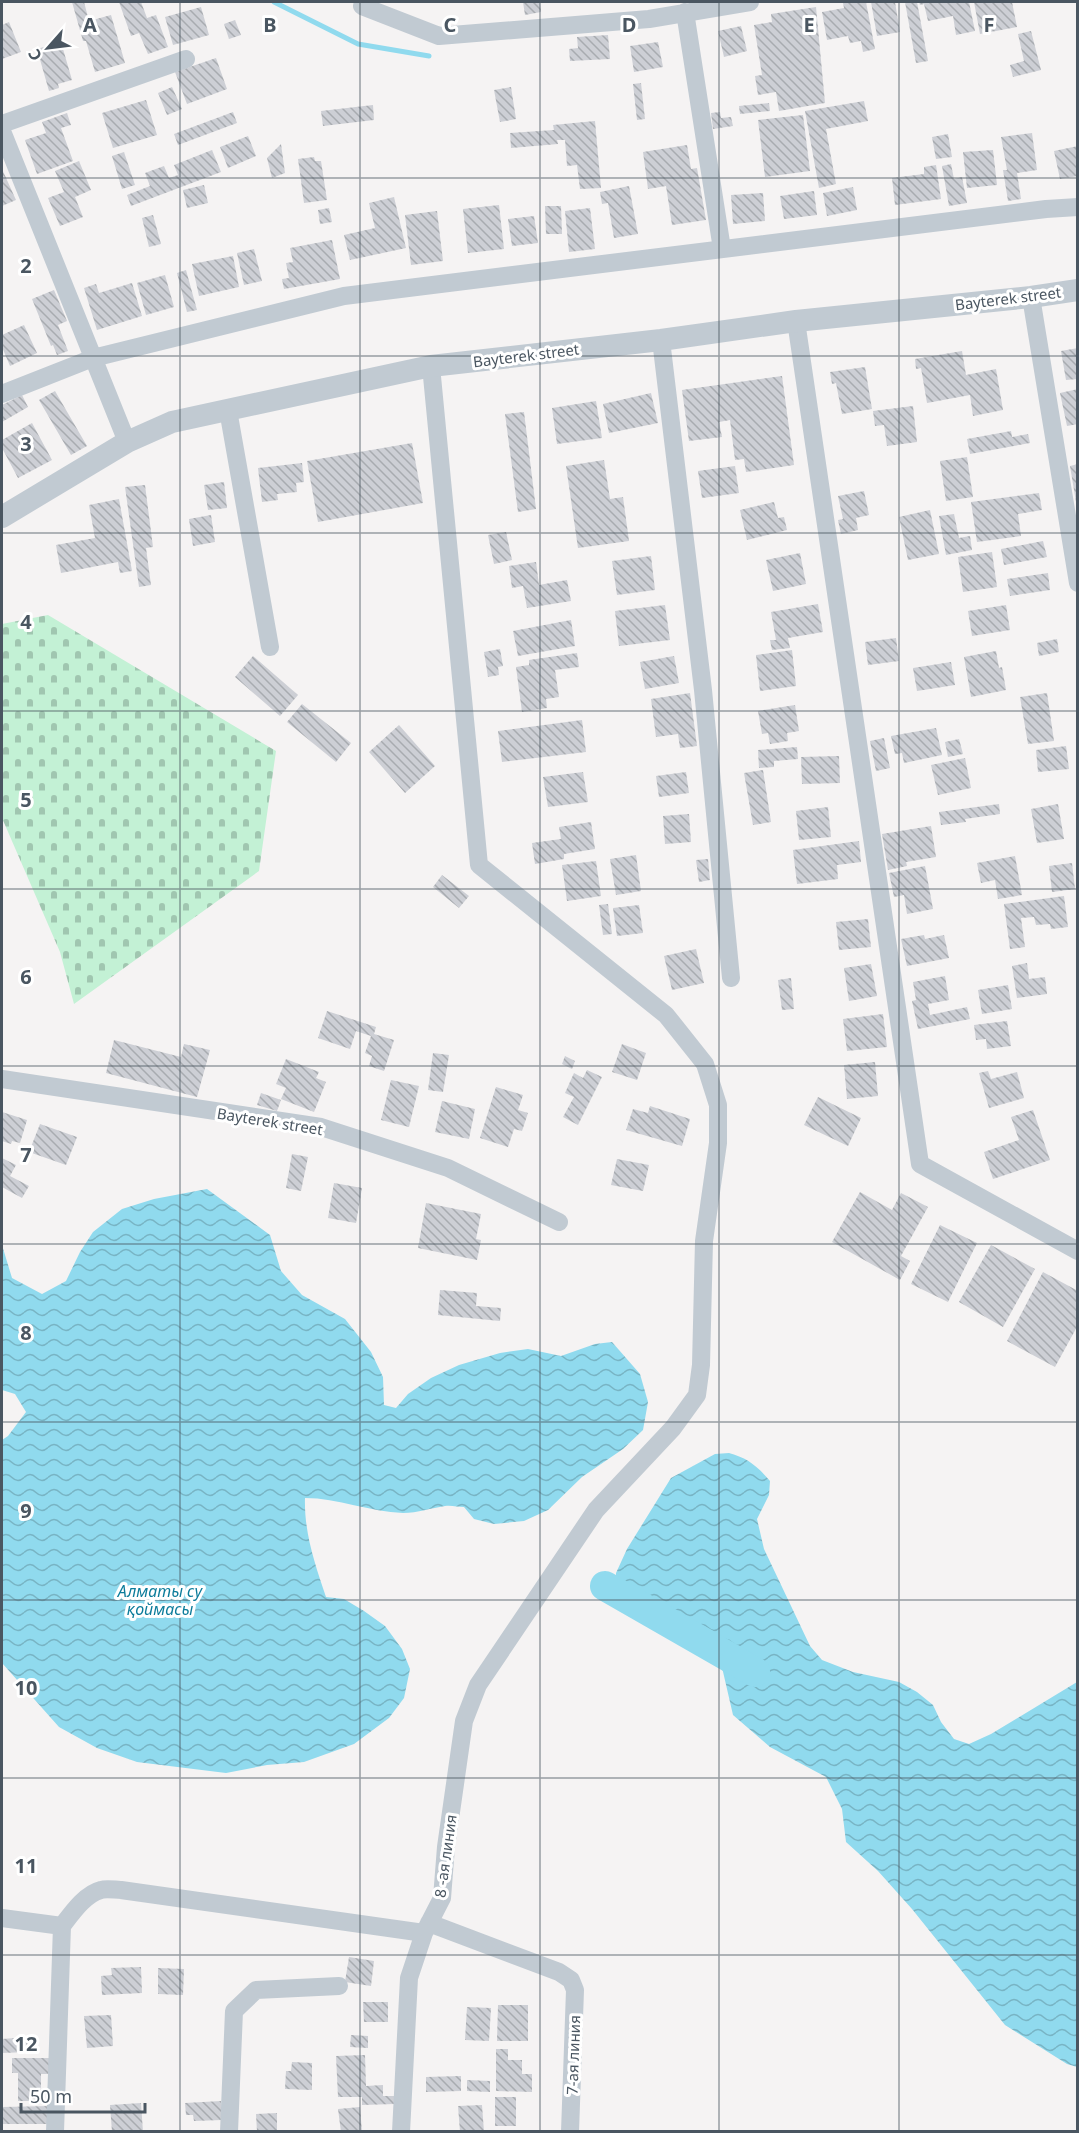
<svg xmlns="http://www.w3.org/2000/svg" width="1079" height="2133" viewBox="0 0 1079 2133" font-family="'Noto Sans',sans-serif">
<defs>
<pattern id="cemetery-stones" width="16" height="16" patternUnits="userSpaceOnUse" patternTransform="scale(1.5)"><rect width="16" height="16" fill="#c3f1d5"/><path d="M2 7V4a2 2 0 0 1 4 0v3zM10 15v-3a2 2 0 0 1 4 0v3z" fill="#a0c6b0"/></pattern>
<pattern id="water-waves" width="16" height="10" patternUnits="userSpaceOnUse" patternTransform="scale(1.5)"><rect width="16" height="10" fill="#90daee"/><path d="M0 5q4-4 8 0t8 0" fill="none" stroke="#78b4c4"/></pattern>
<pattern id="building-back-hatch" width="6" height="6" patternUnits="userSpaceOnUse" patternTransform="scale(1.5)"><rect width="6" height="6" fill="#cdcfd5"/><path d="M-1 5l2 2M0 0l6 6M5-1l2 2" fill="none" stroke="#a8abb0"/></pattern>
</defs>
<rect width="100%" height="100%" fill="#f5f3f3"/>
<path fill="url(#cemetery-stones)" d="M48 615 276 751 259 871 74 1004 60 952 2 818V624Z"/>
<path fill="url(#water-waves)" d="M207 1189 270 1235 281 1271 302 1295 345 1319 371 1352 383 1377 384 1405 396 1408 408 1394 431 1378 459 1365 500 1353 528 1349 561 1356 595 1344 612 1342 640 1374 648 1402 643 1430 623 1449 582 1477 548 1510 524 1521 494 1524 474 1519 464 1507C458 1507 451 1505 445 1506 431 1508 418 1513 403 1513 370 1512 338 1498 305 1498 304 1533 315 1564 326 1597L344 1599 364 1611 385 1626 402 1649 410 1669 404 1698 389 1718 354 1744 304 1762 267 1765 226 1773 137 1762 97 1748 59 1727 2 1663V1440L8 1436 26 1412 15 1394 2 1390V1245L12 1278 42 1294 66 1281 80 1252 93 1232 122 1209 154 1199Z
M729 1453C748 1458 758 1467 770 1481L769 1495 757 1519 764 1549 810 1646 822 1660 853 1672 899 1682 917 1692 933 1705 941 1722 954 1739 969 1744 991 1734 1077 1682V2067L1067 2064 1005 2025 912 1909 878 1871 846 1842 842 1809 826 1777 770 1747 733 1715 718 1650 692 1623H653L616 1594V1573L627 1549 671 1478 715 1454Z"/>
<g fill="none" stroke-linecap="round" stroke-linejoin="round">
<path stroke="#90daee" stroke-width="5" d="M274 2 358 44 429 56"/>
<path stroke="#90daee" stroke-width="30" d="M605 1586 755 1672"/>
</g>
<path fill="url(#building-back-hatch)" d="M72 2H84L89 21 111 15 125 63 95 72 86 41H83Z
M119 2H141L147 18 156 15 168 47 148 54 139 33 131 36Z
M523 2H540L541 12 525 15Z
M850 2H866L875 49 863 52 861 41 850 43 848 36 827 40 822 12 844 8 843 3Z
M871 2H895L900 32 877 36Z
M905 2H917L928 61 916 63Z
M919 2H969L975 31 956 35 953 16 928 21 924 4 920 5Z
M974 2H1012L1017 27 980 34Z
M201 7 209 35 173 45 165 17Z
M816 7 825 103 779 111 776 92 758 95 755 76 762 75 754 25 772 22 771 14Z
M235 20 241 35 229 39 224 24Z
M9 22 21 52 2 59V25Z
M741 26 747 51 724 57 718 31Z
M1031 31 1041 70 1013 77 1010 65 1024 61 1018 34Z
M608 35 610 59 570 61 569 49 578 48 577 37Z
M61 42 72 80 58 84 59 88 49 91 37 49Z
M658 42 663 67 634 72 630 46Z
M216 58 227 89 187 104 175 72Z
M641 83 645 119 637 120 633 84Z
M172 87 182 109 167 115 158 93Z
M511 87 516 119 500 122 494 90Z
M146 100 157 135 113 148 102 113Z
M864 101 868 121 826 129 836 184 819 188 805 111Z
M769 103 770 111 740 114 739 106Z
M373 105 374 120 323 126 321 111Z
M233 112 237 123 178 145 174 134Z
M720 112 721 118 731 117 733 126 713 129 711 113Z
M67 113 71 125 61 128 73 161 37 174 25 140 46 133 42 122Z
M803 115 810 171 765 177 758 120Z
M595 121 601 188 580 189 577 165 567 166 565 140H557L558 144 511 148 510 133 554 130 553 125Z
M1032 133 1037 170 1017 173 1021 199 1008 201 1003 170H1007L1001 137Z
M948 134 952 157 936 159 932 137Z
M248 136 256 156 228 168 220 147Z
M281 144 285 173 272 178 267 158Z
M687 145 691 169 697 168 706 220 672 225 666 186 648 189 643 152Z
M1078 146V176L1060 179 1054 151Z
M212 150 221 172 131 206 127 195 150 186 145 173 164 166 169 178 178 175 174 165Z
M993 150 997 185 967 188 963 152Z
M124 152 135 185 122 189 112 156Z
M314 157 315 161H321L327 200 304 203 298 159Z
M79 161 91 190 75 197 83 217 60 226 48 198 64 192 55 171Z
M951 164 954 179 962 177 967 203 949 206 942 166Z
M936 165 941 199 895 205 892 178 924 174V167Z
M2 169 16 200 2 206Z
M204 185 208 203 187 208 183 190Z
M629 186 638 234 614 238 608 203 602 204 600 192Z
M853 187 857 210 827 216 823 193Z
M814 191 817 215 784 219 780 196Z
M763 193 765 221 733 224 731 195Z
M394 197 406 248 350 260 344 235 375 228 369 203Z
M499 205 504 249 468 253 463 209Z
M545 206H561L562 234H546Z
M329 208 332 222 320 224 318 210Z
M590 208 595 249 569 252 565 211Z
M437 211 443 261 411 265 405 215Z
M153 215 161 244 149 247 142 218Z
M534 216 538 243 512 246 508 219Z
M332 240 340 279 284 289 282 279 289 278 286 263 293 262 290 248Z
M254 249 262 281 244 285 237 253Z
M233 256 239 287 199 296 192 264Z
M186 270 197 310 187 312 177 273Z
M165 275 174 307 146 315 137 283Z
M132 283 142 316 97 330 84 288 96 284 99 293Z
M54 290 67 321 58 325 68 351 57 355 53 345 51 346 32 299Z
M24 325 37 353 10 366 2 347V335Z
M1078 348V379L1066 380 1061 351Z
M962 351 966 375 996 369 1003 410 973 416 970 395 927 403 921 368 916 369 915 359Z
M865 367 872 409 842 414 836 383 832 384 830 372Z
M782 376 794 465 746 472 744 459 735 460 730 420 719 422 722 437 689 441 682 390Z
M1078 389V424L1067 426 1060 393Z
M55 391 87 446 71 455 39 400Z
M651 393 658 423 609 433 603 404Z
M22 395 28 407 2 422V405Z
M596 401 602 438 557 444 552 408Z
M913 406 917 442 887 446 884 425 875 426 873 411Z
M524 412 536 509 518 512 505 414Z
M32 423 52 460 18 478 2 448V440Z
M1011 431 1012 437 1028 434 1030 443 970 454 967 439Z
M412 443 423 503 318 522 307 461Z
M967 457 973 497 946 501 940 461Z
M604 460 610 499 623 497 629 541 578 548 566 466Z
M302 463 304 482 296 483 297 492 277 494 278 500 262 502 258 468Z
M1078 464V501L1076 502 1070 466Z
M735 466 739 493 702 498 698 471Z
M224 482 227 508 208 510 204 485Z
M145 485 153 547 146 548 151 585 139 587 125 487Z
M864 491 869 515 856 518 858 530 841 534 838 520 843 519 838 496Z
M1039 493 1042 510 1018 514 1021 536 977 542 971 502Z
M119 499 132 571 120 573 118 562 61 573 56 545 95 538 89 505Z
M774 502 778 518 784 517 787 530 747 540 740 510Z
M930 510 939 554 908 560 899 517Z
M954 514 959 538 970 536 972 550 946 555 939 516Z
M211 515 215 542 193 546 189 519Z
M506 532 512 560 494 564 488 535Z
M1043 541 1047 557 1004 565 1001 549Z
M992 552 997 587 963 592 958 557Z
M800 553 806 584 773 591 766 560Z
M651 556 655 590 617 595 612 561Z
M536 562 539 585 567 580 571 601 527 608 523 586 512 588 509 566Z
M1048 573 1050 590 1010 596 1007 579Z
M818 604 823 632 788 638 790 648 772 650 770 640H776L771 612Z
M665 605 670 640 619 646 615 611Z
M1006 605 1010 630 972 636 968 611Z
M571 620 575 646 518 656 513 631Z
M896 638 899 661 868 665 865 642Z
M1057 639 1059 652 1039 656 1037 643Z
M500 649 503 666 498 667 499 675 488 677 484 652Z
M792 650 796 686 760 691 756 655Z
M996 651 999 668 1002 667 1006 690 971 697 964 657Z
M577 653 579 667 555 670 559 697 546 699 547 708 522 712 516 667 529 665V660Z
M253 656 298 695 280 716 235 677Z
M674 656 679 683 645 689 640 662Z
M951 662 955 685 917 691 913 668Z
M690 693 697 746 680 748 678 734 656 737 651 699Z
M1047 693 1054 741 1028 744 1020 697Z
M302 704 351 743 336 762 287 722Z
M795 705 799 731 787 733 788 741 770 744 768 733 762 734 758 711Z
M582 720 586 752 502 762 498 731Z
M399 725 435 766 405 793 369 752Z
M936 728 942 755 904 763 902 753 895 754 891 736Z
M884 738 890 768 876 771 870 741Z
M959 739 963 754 948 757 945 742Z
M1066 746 1069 769 1038 772 1036 750Z
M797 747 798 759 774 761V767L759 768 758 750Z
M839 756 840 783 802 784 801 757Z
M965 758 971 788 938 795 931 765Z
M763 770 771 822 753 825 744 773Z
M583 772 588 802 548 807 543 777Z
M686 772 689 793 659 797 656 776Z
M999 804 1000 814 965 819 966 822 941 825 939 812Z
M1058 804 1064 839 1037 843 1031 809Z
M828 807 831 837 799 840 796 811Z
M689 814 691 842 665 844 663 816Z
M591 822 595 849 564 854V859L535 864 532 843 561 839 559 827Z
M931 826 936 857 906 862 907 866 888 870 882 834Z
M859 841 861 862 837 865 838 879 797 884 793 850Z
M636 855 641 891 616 895 610 859Z
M1015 856 1022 895 998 899 995 880 981 883 977 863Z
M708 859 710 880 699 882 696 860Z
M596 861 601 896 567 901 562 865Z
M1072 863 1075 889 1052 892 1049 866Z
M925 866 933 909 907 914 904 895 894 897 889 873Z
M442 875 469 896 459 908 433 887Z
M1064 896 1068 927 1051 929 1050 924 1036 925 1034 917 1021 918 1025 947 1010 949 1004 904Z
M608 904 612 934 603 935 599 905Z
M639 905 643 933 617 936 613 908Z
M868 919 871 947 839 950 836 922Z
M924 935 925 939 944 935 949 958 907 966 901 939Z
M696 949 704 983 672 990 664 956Z
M1027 963 1029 979 1045 977 1047 994 1017 998 1012 966Z
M871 964 877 996 849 1001 844 968Z
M945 976 949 1000 928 1004 930 1015 967 1007 970 1019 918 1029 912 1001 916 1000 913 982Z
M791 978 794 1009 782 1010 778 980Z
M1008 985 1012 1009 982 1014 978 990Z
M327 1011 376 1027 374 1034 394 1040 384 1071 369 1066 372 1056 365 1053 371 1036 356 1031 350 1049 318 1038Z
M883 1014 887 1047 847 1051 843 1019Z
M1007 1021 1011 1046 987 1049 986 1039 976 1040 974 1025Z
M114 1040 181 1057 184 1044 210 1050 197 1097 106 1073Z
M622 1044 646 1053 637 1080 612 1072Z
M433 1053 449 1055 443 1092 428 1090Z
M565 1056 575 1061 572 1069 562 1064Z
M286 1059 319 1072 316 1078 326 1082 314 1112 281 1099 286 1088 276 1084Z
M875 1062 878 1096 847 1099 844 1065Z
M587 1070 602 1077 578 1125 563 1117 574 1097 565 1093 574 1073 583 1078Z
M988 1071 991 1079 1017 1072 1024 1098 989 1108 979 1073Z
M391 1080 419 1086 409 1127 381 1120Z
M496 1087 523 1095 518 1110 528 1113 522 1131 514 1129 508 1147 480 1138Z
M261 1093 281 1100 277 1111 257 1105Z
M818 1097 861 1118 848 1146 804 1125Z
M442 1101 475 1109 469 1139 435 1132Z
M650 1106 690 1119 682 1146 626 1130 633 1109 648 1113Z
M1033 1110 1050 1160 993 1179 984 1152 1019 1140 1011 1117Z
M2 1112 27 1120 20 1143 12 1141 11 1144 2 1141Z
M40 1124 77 1137 66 1165 29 1152Z
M292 1154 308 1157 301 1191 286 1188Z
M2 1158 16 1165 10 1176 29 1186 22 1198 2 1187Z
M617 1159 649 1165 643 1191 611 1185Z
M334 1183 362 1188 356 1223 328 1218Z
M860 1192 892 1210 901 1193 928 1207 901 1256 910 1261 900 1280 832 1242Z
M426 1203 481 1214 476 1239 481 1240 477 1260 418 1248Z
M940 1225 977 1243 948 1302 911 1284Z
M991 1245 1035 1269 1003 1327 959 1302Z
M1043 1272 1078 1291V1325L1055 1367 1007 1341Z
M440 1290 477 1293 476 1306 501 1308 500 1321 438 1315Z
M349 1957 374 1961 371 1986 345 1982Z
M141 1967 142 1993 102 1995 101 1976 112 1975 111 1968Z
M158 1968 184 1969 183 1995 158 1994Z
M363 2002H388V2022H364Z
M498 2005H528V2041H497Z
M467 2007 491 2008 489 2041 465 2040Z
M111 2015 113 2046 87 2048 84 2016Z
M351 2035 368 2036V2048L350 2047Z
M28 2037 29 2052 2 2053V2039Z
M496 2049H508V2060H522V2074H532V2092L496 2091Z
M365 2055 366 2086 383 2085V2096H394L395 2104 362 2105V2097H338L336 2056Z
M12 2058H51V2074H41V2101H18V2073H12Z
M292 2062 312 2063V2090L285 2089 286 2071H291Z
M461 2076V2091L426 2092V2077Z
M467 2080 490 2081V2092L467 2091Z
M495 2097H516V2126H495Z
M221 2101 222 2120 194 2121 193 2115H186L185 2103Z
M141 2103 143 2132H112L110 2105Z
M482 2105 484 2132H460L458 2106Z
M50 2106V2124H2V2107Z
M360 2107 362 2132H341L338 2109Z
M277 2113V2132H257L256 2114Z"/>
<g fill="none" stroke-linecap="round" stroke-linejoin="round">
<path stroke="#c1cad2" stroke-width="18" d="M362 6 439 36 649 19 750 2
M685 12 722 249
M2 124 186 59
M2 131 127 442
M1031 297 1078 583
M796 321 920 1164 1078 1251
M661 340 703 690 731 978
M2 394 93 358 344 296 1046 209 1078 207
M228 410 270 647
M2 1079 321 1127 448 1168 559 1222
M2 1918 62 1926
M429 1923 559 1972 571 1980 575 1990 570 2132
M55 2132 62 1926C72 1913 85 1894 101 1890 107 1888 115 1890 121 1890L424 1933
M229 2132 234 2011 256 1990 339 1986
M401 2132 409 1978 424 1933 442 1898 446 1847 464 1721 478 1685 596 1510 673 1428 697 1395 701 1365 704 1241 718 1143V1105L705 1064 666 1015 479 865 431 366"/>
<path stroke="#c1cad2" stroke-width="22" d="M2 517 127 442 172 422 431 366 661 340 796 321 1031 297 1078 290"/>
</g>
<path fill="none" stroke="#4a5661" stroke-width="1.5" stroke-opacity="0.55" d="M180 2V2132M360 2V2132M540 2V2132M719 2V2132M899 2V2132M2 178H1078M2 356H1078M2 533H1078M2 711H1078M2 889H1078M2 1066H1078M2 1244H1078M2 1422H1078M2 1600H1078M2 1778H1078M2 1955H1078"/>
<g text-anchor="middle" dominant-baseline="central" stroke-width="6" stroke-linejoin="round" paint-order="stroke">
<g font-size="15" fill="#4a5661" stroke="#fff">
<text transform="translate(1008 298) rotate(-7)">Bayterek street</text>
<text transform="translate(526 355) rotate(-7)">Bayterek street</text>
<text transform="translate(270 1121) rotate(9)">Bayterek street</text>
<text transform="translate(445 1856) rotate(-82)">8 -ая линия</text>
<text transform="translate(573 2055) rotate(-88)">7-ая линия</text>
</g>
<g font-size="16" font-style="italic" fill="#0c7c9b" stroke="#fff">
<text x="160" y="1591">Алматы су<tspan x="160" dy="18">қоймасы</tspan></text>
</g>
</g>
<g font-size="20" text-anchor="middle" font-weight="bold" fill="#4a5661" stroke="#fff" stroke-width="6" stroke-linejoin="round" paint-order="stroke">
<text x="90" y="32">A</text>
<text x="270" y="32">B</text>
<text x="450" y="32">C</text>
<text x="629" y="32">D</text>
<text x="809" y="32">E</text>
<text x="989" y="32">F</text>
<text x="26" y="273">2</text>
<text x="26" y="451">3</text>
<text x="26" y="629">4</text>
<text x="26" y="807">5</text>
<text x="26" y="984">6</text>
<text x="26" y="1162">7</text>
<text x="26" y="1340">8</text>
<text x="26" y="1518">9</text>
<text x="26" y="1695">10</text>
<text x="26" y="1873">11</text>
<text x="26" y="2051">12</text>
</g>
<rect width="1079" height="2133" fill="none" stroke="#4a5661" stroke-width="6"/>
<g transform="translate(48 48) rotate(242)" stroke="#ffffff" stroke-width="4.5" paint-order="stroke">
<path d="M0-4.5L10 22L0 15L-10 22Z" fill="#4a5661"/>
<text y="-9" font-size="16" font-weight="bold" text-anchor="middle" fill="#4a5661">С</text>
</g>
<path d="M21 2103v9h124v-9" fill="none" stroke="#4a5661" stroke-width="3"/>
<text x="30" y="2103" font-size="18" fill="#4a5661" stroke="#ffffff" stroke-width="4.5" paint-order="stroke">50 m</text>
</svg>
